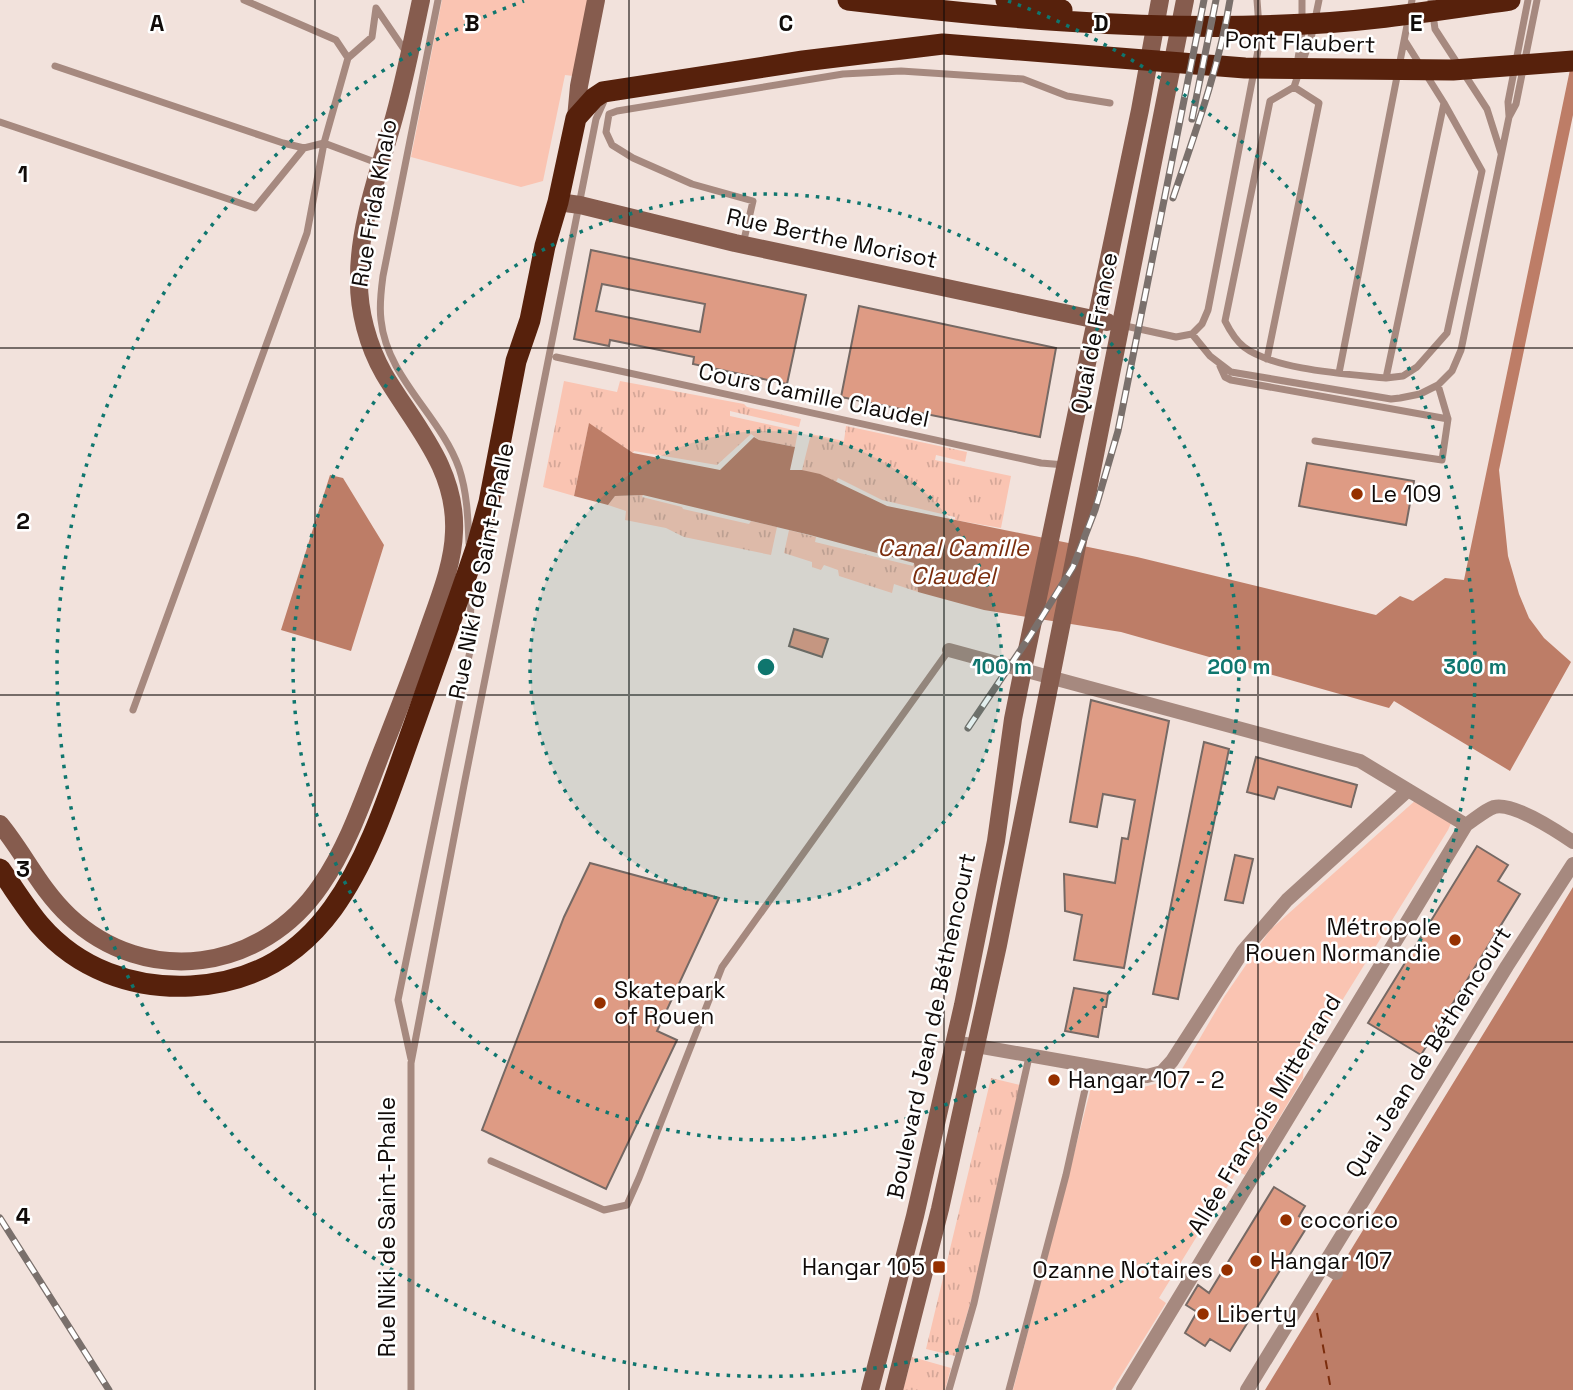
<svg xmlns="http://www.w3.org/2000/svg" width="1573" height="1390" viewBox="0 0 1573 1390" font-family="'Space Grotesk',sans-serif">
<defs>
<pattern id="grass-tufts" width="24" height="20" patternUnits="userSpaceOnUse" patternTransform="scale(1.75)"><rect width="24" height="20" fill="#fac4b2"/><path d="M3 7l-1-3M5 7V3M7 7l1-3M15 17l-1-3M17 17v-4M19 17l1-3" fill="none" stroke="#d5a798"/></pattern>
</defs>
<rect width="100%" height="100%" fill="#f2e2dc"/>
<path fill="url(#grass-tufts)" d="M564 381 617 392 620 381 744 404 747 407 801 419 799 427 730 411V416L798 431 795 447 759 440 751 434 717 465 634 451 633 453 589 424 574 496 543 487Z
M846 426 967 452 965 462 936 455 935 460 1011 476 1001 528 955 520V517L882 500 838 478 836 482 802 470 811 434 844 441Z
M643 495 642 497 682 507 683 509 749 524 751 521 777 527 771 555 684 537 666 528 625 520 626 511 608 505 615 496Z
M789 530 816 537 815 542 913 566 914 563 918 592 894 584 892 593 839 576 838 570 824 565 821 570 812 567V562L784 553Z
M991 1078 1020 1085 974 1290 955 1356 926 1349Z
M912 1357 951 1368 945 1390H903Z"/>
<path fill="#fac4b2" d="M442 0H589L573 76 565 75 543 181 521 187 411 157Z
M1417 799 1452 821 1448 830 1304 1062 1303 1078 1245 1175 1237 1171 1159 1298 1166 1303 1112 1390H1013L1094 1076 1140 1088 1162 1082 1179 1074 1224 997 1270 930Z"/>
<path fill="#bd7d67" d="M1573 55V115L1499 470 1508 556 1519 594 1529 618 1544 638 1571 662 1510 771 1394 701 1389 708 1121 632 984 610 918 592 914 563 810 535 643 495 615 496 608 505 574 496 589 423 633 453 720 470 754 437 759 440 795 447 790 470H802L820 474 887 506 1137 557 1376 615 1400 596 1413 601 1445 578 1464 580Z
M330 475 343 478 384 545 351 651 281 630Z
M1573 887V1390H1265L1539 943Z"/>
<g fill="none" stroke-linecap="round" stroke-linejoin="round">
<path stroke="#7b2d0d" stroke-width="2" stroke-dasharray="9 7" stroke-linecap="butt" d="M1317 1313 1331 1390"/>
</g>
<path fill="#de9b84" stroke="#766964" stroke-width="2" fill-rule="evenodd" d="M591 250 806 295 787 384 693 364 694 357 610 340 609 346 574 339ZM602 284 705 304 700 332 596 311Z
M859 306 1056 348 1040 437 841 397Z
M1307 463 1414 481 1406 525 1299 506Z
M794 629 828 639 822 657 789 646Z
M1091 700 1169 721 1124 968 1074 960 1082 915 1065 911 1064 874 1115 883 1122 838 1128 839 1135 800 1103 794 1097 827 1070 822Z
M1204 742 1229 749 1178 999 1153 994Z
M1256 757 1357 785 1351 807 1278 787 1274 799 1247 792Z
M1477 846 1508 865 1498 881 1520 894 1421 1055 1368 1023Z
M1235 855 1253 859 1243 903 1225 900Z
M590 863 719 898 657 1031 677 1040 606 1189 482 1130 564 917Z
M1074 988 1108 994 1106 1007H1103L1098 1037 1065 1031Z
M1274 1187 1305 1206 1299 1216 1310 1222 1230 1351 1210 1339 1205 1346 1185 1333 1197 1312 1186 1305 1198 1285 1209 1293Z"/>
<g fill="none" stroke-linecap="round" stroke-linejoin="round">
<path stroke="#a6897f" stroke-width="7" d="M244 0 336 40 348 58
M438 0 383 276C381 291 379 305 381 320 387 378 440 415 459 468 467 492 468 518 469 543
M1319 0 1312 34 1294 87 1270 101 1225 321C1230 331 1235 340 1244 347 1274 370 1348 374 1386 378L1444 103 1405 41
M1431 0 1435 29 1487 109 1501 153
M1297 65 1302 33V0
M55 66 283 143 304 148 324 143 380 164
M1509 116 1508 102 1528 0
M0 122 255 208 304 148
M743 244 753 201 692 184 633 158 612 145 606 132 609 114 617 111 843 74 901 71 1023 79 1067 96 1110 103
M1121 325 1176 337 1192 334 1210 356 1231 372 1391 399 1400 398 1420 394 1438 385 1452 371 1461 350 1509 117 1516 104 1537 0
M1192 334 1202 324 1208 310 1260 40 1257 0
M556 357 1041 463 1065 465
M1267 359 1319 103 1294 87
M1220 366 1225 377 1231 380 1448 419 1438 385
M1339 373 1412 0
M1386 378 1403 376 1417 367 1447 333 1482 171 1444 103
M1315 441 1442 460 1448 419
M133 710 307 233 324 143 348 58 372 37 376 8 406 52
M411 1059 398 1000 470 651 471 586
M491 1161 604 1210 627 1205 639 1178 722 967 949 650
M411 1390V1063L464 785 596 119 604 101
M949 1390 974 1303 1029 1057
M1009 1390 1066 1175 1090 1067"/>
<path stroke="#a6897f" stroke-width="14" d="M949 650 1360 761 1466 825
M954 1042 1147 1076 1162 1072 1172 1061 1243 951 1287 900 1407 791
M1323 1265 1336 1273
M1123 1390 1466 825C1474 820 1485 810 1494 807 1513 802 1557 831 1573 842
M1247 1390 1507 966 1573 864"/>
<path stroke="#865c4e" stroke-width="18" d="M576 118 579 86 596 0
M558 202 580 205 735 243 1107 322
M0 824C24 853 40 889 69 916 146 988 262 972 321 885 350 843 366 791 385 744 400 706 415 668 428 630 439 598 453 565 454 532 457 468 414 425 384 374 368 346 358 310 359 277 359 226 378 174 392 125 404 84 412 42 421 0
M870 1390 915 1216 963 1005 996 841 1013 719 1023 669 1140 110 1160 0
M894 1390 940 1209 998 945 1185 0"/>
<path stroke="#57210c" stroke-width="21" d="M848 0C992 17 1137 31 1283 25 1359 23 1434 11 1510 0
M1006 0 1062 10
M0 869C13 887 25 907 40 925 78 969 133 989 191 986 335 978 371 844 412 730 434 668 456 607 477 545L489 502 516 361 530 320 545 246 558 202 576 118 594 98 603 92 803 61 943 44 1245 68 1453 70 1573 61"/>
<g stroke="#7a706c" stroke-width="7">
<path id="rail" d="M1192 119 1216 0
M1173 198C1195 133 1219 68 1230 0
M968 728 1030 636 1073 567 1095 510 1118 431 1204 0
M0 1218 109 1390"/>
</g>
<use href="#rail" stroke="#fff" stroke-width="4.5" stroke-dasharray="13" stroke-linecap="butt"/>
</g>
<path fill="none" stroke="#100b09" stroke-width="2" stroke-opacity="0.55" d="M315 0V1390M629 0V1390M944 0V1390M1258 0V1390M0 348H1573M0 695H1573M0 1042H1573"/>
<circle cx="766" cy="667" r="236" fill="#0f766e" fill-opacity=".12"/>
<g fill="none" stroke="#0f766e" stroke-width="3.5" stroke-dasharray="3.5 7">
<circle cx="766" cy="667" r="236"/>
<circle cx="766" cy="667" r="473"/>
<path d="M1008 1A709 709 0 1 1 524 1"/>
</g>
<g fill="#953000" stroke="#fff" stroke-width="2.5">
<circle cx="1357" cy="494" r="7"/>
<circle cx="1455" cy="940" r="7"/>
<circle cx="600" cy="1003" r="7"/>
<circle cx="1054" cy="1080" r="7"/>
<circle cx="1286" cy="1220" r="7"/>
<circle cx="1256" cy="1261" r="7"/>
<rect x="932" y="1260" width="14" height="14" rx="3.5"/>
<circle cx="1227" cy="1270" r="7"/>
<circle cx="1203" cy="1314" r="7"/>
</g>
<g text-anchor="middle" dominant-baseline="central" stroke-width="5" stroke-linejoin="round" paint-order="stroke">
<g font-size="23" fill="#100b09" stroke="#fff">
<text transform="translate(1300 42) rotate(2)">Pont Flaubert</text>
<text transform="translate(374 203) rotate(-80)">Rue Frida Khalo</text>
<text transform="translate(832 238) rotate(12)">Rue Berthe Morisot</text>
<text transform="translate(1094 333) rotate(-79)">Quai de France</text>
<text transform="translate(814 395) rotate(12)">Cours Camille Claudel</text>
<text transform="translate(481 571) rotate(-79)">Rue Niki de Saint-Phalle</text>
<text transform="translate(931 1026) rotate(-78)">Boulevard Jean de Béthencourt</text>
<text transform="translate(1428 1052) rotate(-58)">Quai Jean de Béthencourt</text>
<text transform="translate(1264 1114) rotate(-59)">Allée François Mitterrand</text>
<text transform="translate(387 1227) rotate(-90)">Rue Niki de Saint-Phalle</text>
</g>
<g font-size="23" fill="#100b09" stroke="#fff" text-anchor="start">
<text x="1371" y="494">Le 109</text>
<text x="1441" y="927" text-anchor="end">Métropole<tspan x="1441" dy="26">Rouen Normandie</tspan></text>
<text x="614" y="990">Skatepark<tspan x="614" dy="26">of Rouen</tspan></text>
<text x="1068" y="1080">Hangar 107 - 2</text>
<text x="1300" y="1220">cocorico</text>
<text x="1270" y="1261">Hangar 107</text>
<text x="925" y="1267" text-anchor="end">Hangar 105</text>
<text x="1213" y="1270" text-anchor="end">Ozanne Notaires</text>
<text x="1217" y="1314">Liberty</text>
</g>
<g font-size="24" font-style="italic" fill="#7b2d0d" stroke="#fff">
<text x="953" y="547">Canal Camille<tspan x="953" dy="28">Claudel</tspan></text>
</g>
</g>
<g font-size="23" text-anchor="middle" font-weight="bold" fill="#100b09" stroke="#fff" stroke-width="5" stroke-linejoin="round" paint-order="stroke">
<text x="157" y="31">A</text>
<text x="472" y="31">B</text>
<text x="786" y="31">C</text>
<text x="1101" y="31">D</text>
<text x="1416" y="31">E</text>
<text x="23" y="182">1</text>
<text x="23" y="529">2</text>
<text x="23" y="877">3</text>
<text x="23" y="1224">4</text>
</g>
<circle cx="766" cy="667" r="10" fill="#0f766e" stroke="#fff" stroke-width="3.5"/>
<g font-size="21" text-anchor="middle" font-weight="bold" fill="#0f766e" stroke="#fff" stroke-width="5" stroke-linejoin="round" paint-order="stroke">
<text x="1002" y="674">100 m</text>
<text x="1239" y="674">200 m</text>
<text x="1475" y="674">300 m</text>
</g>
</svg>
